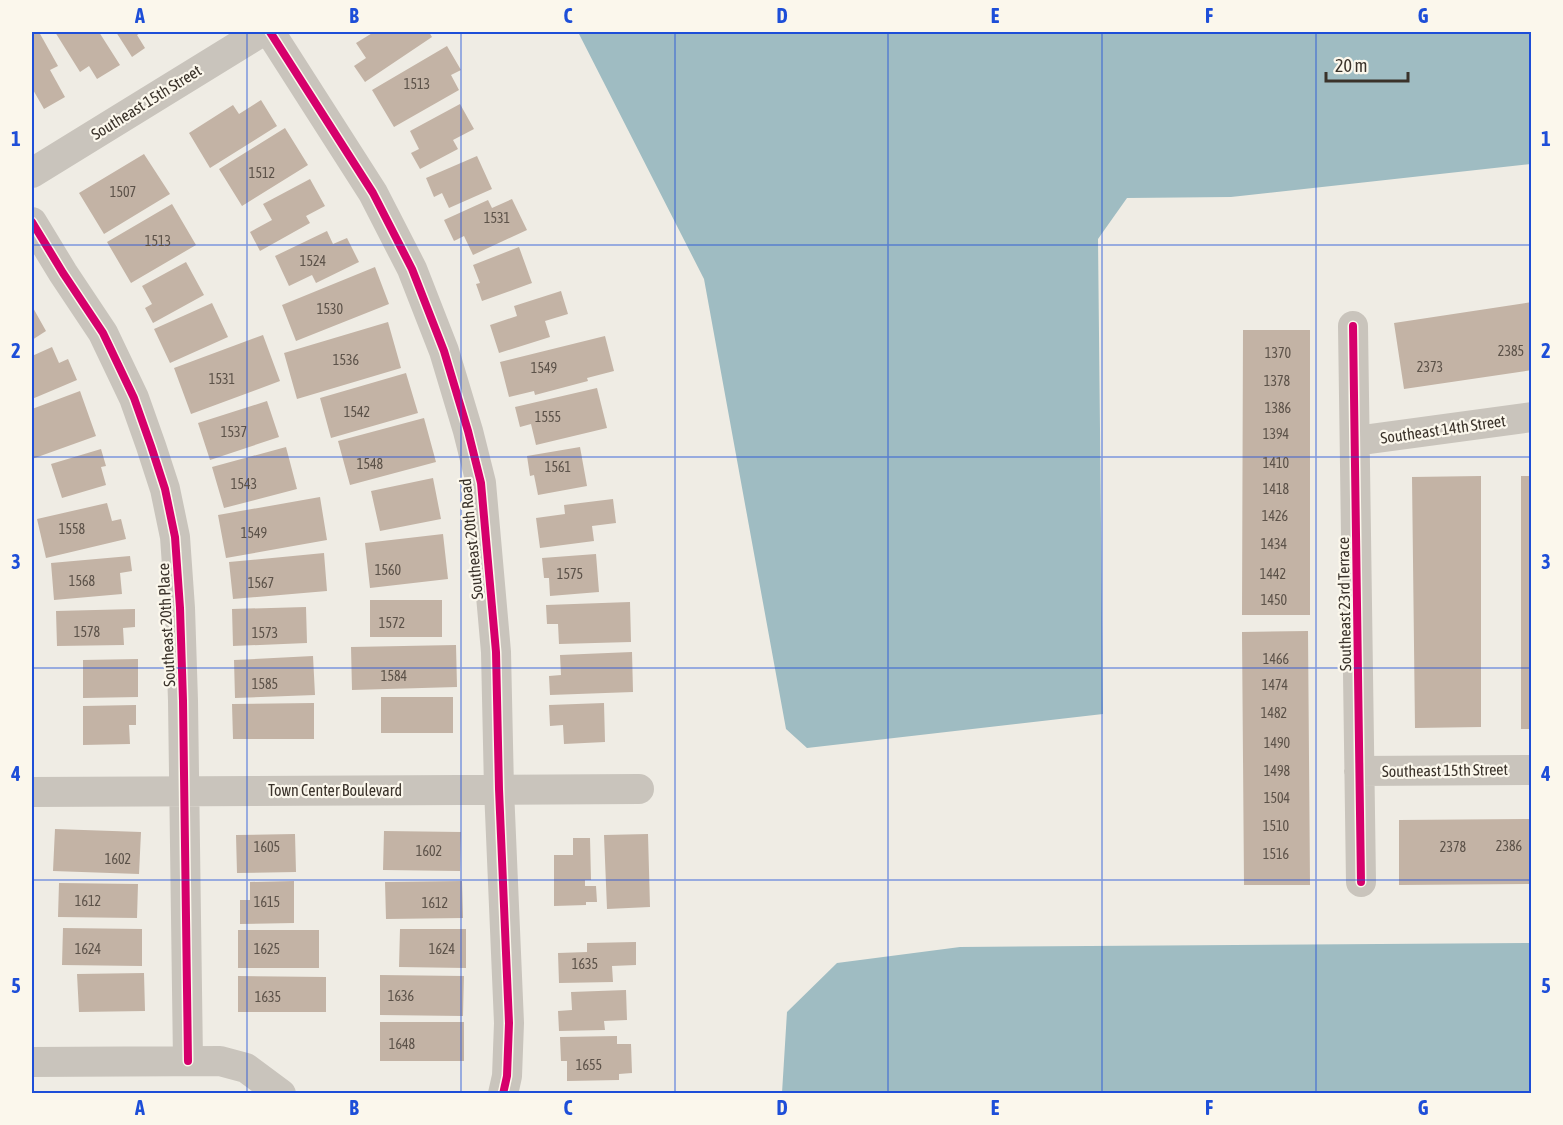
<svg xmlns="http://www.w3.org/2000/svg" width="1563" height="1125" viewBox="0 0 1563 1125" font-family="'Asap Condensed',sans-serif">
<rect width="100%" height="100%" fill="#efece4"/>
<path fill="#9fbcc2" d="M578 32H1531V164L1231 197 1127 198 1098 239 1103 714 807 748 786 729 704 279Z
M1531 943V1093H782L787 1012 837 963 960 947Z"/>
<path fill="#c3b3a5" d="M32 32H39L58 66 50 70 65 97 44 109 32 88Z
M55 32H99L120 65 97 79 89 66 80 72Z
M116 32H142L137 35 145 48 132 57Z
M374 32H429L432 37 365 82 354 66 366 58 356 43Z
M447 46 461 70 451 75 459 90 394 127 372 90Z
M261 100 277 126 210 168 189 133 233 105 239 114Z
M460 104 474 129 453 140 458 149 420 169 411 153 419 149 410 131Z
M285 128 308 165 242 206 219 169Z
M144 154 170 194 104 234 79 193Z
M477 156 492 189 449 208 442 193 434 197 426 178Z
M310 179 325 206 306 216 310 223 260 251 250 232 272 220 263 204Z
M512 199 527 230 473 255 464 236 454 241 444 220 488 200 492 208Z
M172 204 196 245 131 283 107 242Z
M327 231 333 244 347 238 359 262 316 283 312 275 289 286 275 256Z
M519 247 532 283 482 301 476 284 480 283 473 265Z
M186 262 204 295 153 323 145 308 152 304 142 286Z
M375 267 389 304 296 341 282 305Z
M561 291 568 314 545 321 550 337 499 353 490 325 517 316 514 306Z
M1532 302V370L1404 389 1394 323Z
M212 303 228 337 170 363 154 329Z
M32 306 46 331 32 340Z
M388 322 401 368 297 399 284 353Z
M1243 330H1310V615H1242Z
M263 335 280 381 191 414 174 368Z
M605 336 614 371 587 378 588 381 535 395 534 391 509 397 500 362Z
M52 347 59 363 68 359 77 380 32 399V356Z
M406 373 418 413 331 438 320 398Z
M597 388 607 428 536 445 531 424 520 427 515 407Z
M80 391 96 436 32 459V409Z
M267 401 279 437 210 460 198 423Z
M424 418 436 462 350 485 338 441Z
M286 447 297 489 224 508 212 467Z
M580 447 587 486 538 495 534 475 530 476 527 456Z
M101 449 106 466 101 467 106 485 62 498 51 464Z
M1481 476V727L1415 728 1412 477Z
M1521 476H1532V729H1521Z
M433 478 441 519 380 531 371 491Z
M320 497 327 540 226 558 218 515Z
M613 499 616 523 592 526 594 541 540 548 536 518 565 514 564 505Z
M107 503 112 521 121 519 126 539 46 558 37 519Z
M443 534 448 579 370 588 365 543Z
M324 553 327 591 233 599 229 562Z
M596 554 599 592 550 596 549 578H544L542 558Z
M130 556 132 571 120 573 122 594 54 600 51 563Z
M370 600H442V637H370Z
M630 602 631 642 559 644 558 624H547L546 605Z
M306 607 307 643 233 646 232 609Z
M135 609V627L123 628 124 645 57 646 56 611Z
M1308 631 1310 885H1244L1242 632Z
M456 645 457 687 352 690 351 647Z
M632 652 633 692 550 695 549 676 561 675 560 655Z
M313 656 315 695 235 698 234 660Z
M138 659V697L83 698V660Z
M381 697H453V733H381Z
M314 703V739H233L232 704Z
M604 703 605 742 564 744 563 725 550 726 549 705Z
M136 705V725H129L130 744 83 745V706Z
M1532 819V884L1399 885V820Z
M55 829 141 832 139 874 53 871Z
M384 831 461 832 460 871 383 870Z
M295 834 296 872 237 873 236 835Z
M648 834 650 907 607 909 604 835Z
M573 838H590L591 880H585V886H596L597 902H586V905L554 906V855H573Z
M294 881V923L240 924V900H250V882Z
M462 881 463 918 386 919 385 882Z
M59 883 138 884 137 918 58 917Z
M63 928 142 929V966L62 965Z
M400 929H466V968L399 967Z
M238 930H319V968H238Z
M636 942V965L612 966 613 982 559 983 558 953 587 952V943Z
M144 973 145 1011 79 1012 77 974Z
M380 975 464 976 463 1016 380 1015Z
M238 976 326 977V1012H238Z
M626 990 627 1020 604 1021 605 1030 559 1031 558 1011 572 1010 571 992Z
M380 1022H464V1061H380Z
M617 1036V1044H631L632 1073 619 1074V1080L567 1081V1061H561L560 1037Z"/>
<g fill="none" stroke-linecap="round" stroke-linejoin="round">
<path stroke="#c9c4bc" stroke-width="30" d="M270 32 373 193 412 269 444 351 468 431 481 483 496 652 499 789 509 1023 507 1076 503 1094
M32 173 261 32
M32 222 63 273 103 333 134 398 151 446 165 489 175 537 180 608 183 701 188 1061
M1353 326 1361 882
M1355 441 1532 417
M1359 771 1532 770
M32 792 639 789
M32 1062 220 1061 246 1068 281 1094"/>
<g stroke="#fbf7ec" stroke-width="11">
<path id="cycleway" d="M270 32 373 193 412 269 444 351 468 431 481 483 496 652 499 789 509 1023 507 1076 503 1094
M32 222 63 273 103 333 134 398 151 446 165 489 175 537 180 608 183 701 188 1061
M1353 326 1361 882"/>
</g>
<use href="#cycleway" stroke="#d6006c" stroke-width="8"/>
</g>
<path fill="none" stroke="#1d4ed8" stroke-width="1.5" stroke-opacity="0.55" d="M247 32V1094M461 32V1094M675 32V1094M888 32V1094M1102 32V1094M1316 32V1094M32 245H1532M32 457H1532M32 668H1532M32 880H1532"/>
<g text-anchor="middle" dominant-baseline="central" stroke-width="4.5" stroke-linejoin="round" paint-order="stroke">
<g font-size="14" fill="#5c5249">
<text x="417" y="84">1513</text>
<text x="262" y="173">1512</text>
<text x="123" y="192">1507</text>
<text x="497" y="218">1531</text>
<text x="158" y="241">1513</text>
<text x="313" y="261">1524</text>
<text x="330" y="309">1530</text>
<text x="1511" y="351">2385</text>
<text x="1278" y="353">1370</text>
<text x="346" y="360">1536</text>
<text x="1430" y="367">2373</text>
<text x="544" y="368">1549</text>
<text x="222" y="379">1531</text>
<text x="1277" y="381">1378</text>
<text x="1278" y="408">1386</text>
<text x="357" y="412">1542</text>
<text x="548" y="417">1555</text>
<text x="234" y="432">1537</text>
<text x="1276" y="434">1394</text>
<text x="1276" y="463">1410</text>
<text x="370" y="464">1548</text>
<text x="558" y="467">1561</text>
<text x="244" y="484">1543</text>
<text x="1276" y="489">1418</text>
<text x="1275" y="516">1426</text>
<text x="72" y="529">1558</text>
<text x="254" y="533">1549</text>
<text x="1274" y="544">1434</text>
<text x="388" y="570">1560</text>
<text x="570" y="574">1575</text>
<text x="1273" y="574">1442</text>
<text x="82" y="581">1568</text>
<text x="261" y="583">1567</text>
<text x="1274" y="600">1450</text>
<text x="392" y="623">1572</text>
<text x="87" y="632">1578</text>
<text x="265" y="633">1573</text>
<text x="1276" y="659">1466</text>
<text x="394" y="676">1584</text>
<text x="265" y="684">1585</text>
<text x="1275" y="685">1474</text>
<text x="1274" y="713">1482</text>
<text x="1277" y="743">1490</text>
<text x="1277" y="771">1498</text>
<text x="1277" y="798">1504</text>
<text x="1276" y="826">1510</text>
<text x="1509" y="846">2386</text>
<text x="267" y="847">1605</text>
<text x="1453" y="847">2378</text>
<text x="429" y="851">1602</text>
<text x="1276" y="854">1516</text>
<text x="118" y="859">1602</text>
<text x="88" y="901">1612</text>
<text x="267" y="902">1615</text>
<text x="435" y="903">1612</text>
<text x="88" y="949">1624</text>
<text x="267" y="949">1625</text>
<text x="442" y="949">1624</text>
<text x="585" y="964">1635</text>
<text x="401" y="996">1636</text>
<text x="268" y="997">1635</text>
<text x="402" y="1044">1648</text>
<text x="589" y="1065">1655</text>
</g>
<g font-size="16" fill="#3a322a" stroke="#fbf7ec">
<text transform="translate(146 102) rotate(-32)">Southeast 15th Street</text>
<text transform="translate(1443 429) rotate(-8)">Southeast 14th Street</text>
<text transform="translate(471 539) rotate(-96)">Southeast 20th Road</text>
<text transform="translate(1344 604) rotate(-91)">Southeast 23rd Terrace</text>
<text transform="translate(166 625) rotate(-93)">Southeast 20th Place</text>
<text transform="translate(1445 770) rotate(-1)">Southeast 15th Street</text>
<text x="335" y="790">Town Center Boulevard</text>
</g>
</g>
<rect width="1563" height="1125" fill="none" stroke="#fbf7ec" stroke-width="66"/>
<path d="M1326 72v9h82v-9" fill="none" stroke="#3a322a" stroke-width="3"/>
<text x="1335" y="72" font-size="18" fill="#3a322a" stroke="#fbf7ec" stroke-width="4.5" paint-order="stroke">20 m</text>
<rect x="33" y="33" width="1497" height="1059" fill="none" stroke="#1d4ed8" stroke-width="2"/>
<g font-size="20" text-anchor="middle" font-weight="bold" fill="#1d4ed8">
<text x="140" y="23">A</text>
<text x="354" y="23">B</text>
<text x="568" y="23">C</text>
<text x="782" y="23">D</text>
<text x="995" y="23">E</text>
<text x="1209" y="23">F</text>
<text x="1423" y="23">G</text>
<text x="16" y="146">1</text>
<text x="1546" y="146">1</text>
<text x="16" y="358">2</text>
<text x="1546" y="358">2</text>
<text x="16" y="569">3</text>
<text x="1546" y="569">3</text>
<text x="16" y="781">4</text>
<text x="1546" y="781">4</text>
<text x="16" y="993">5</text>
<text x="1546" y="993">5</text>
<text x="140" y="1115">A</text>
<text x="354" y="1115">B</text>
<text x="568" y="1115">C</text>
<text x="782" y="1115">D</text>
<text x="995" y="1115">E</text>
<text x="1209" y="1115">F</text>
<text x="1423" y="1115">G</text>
</g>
</svg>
